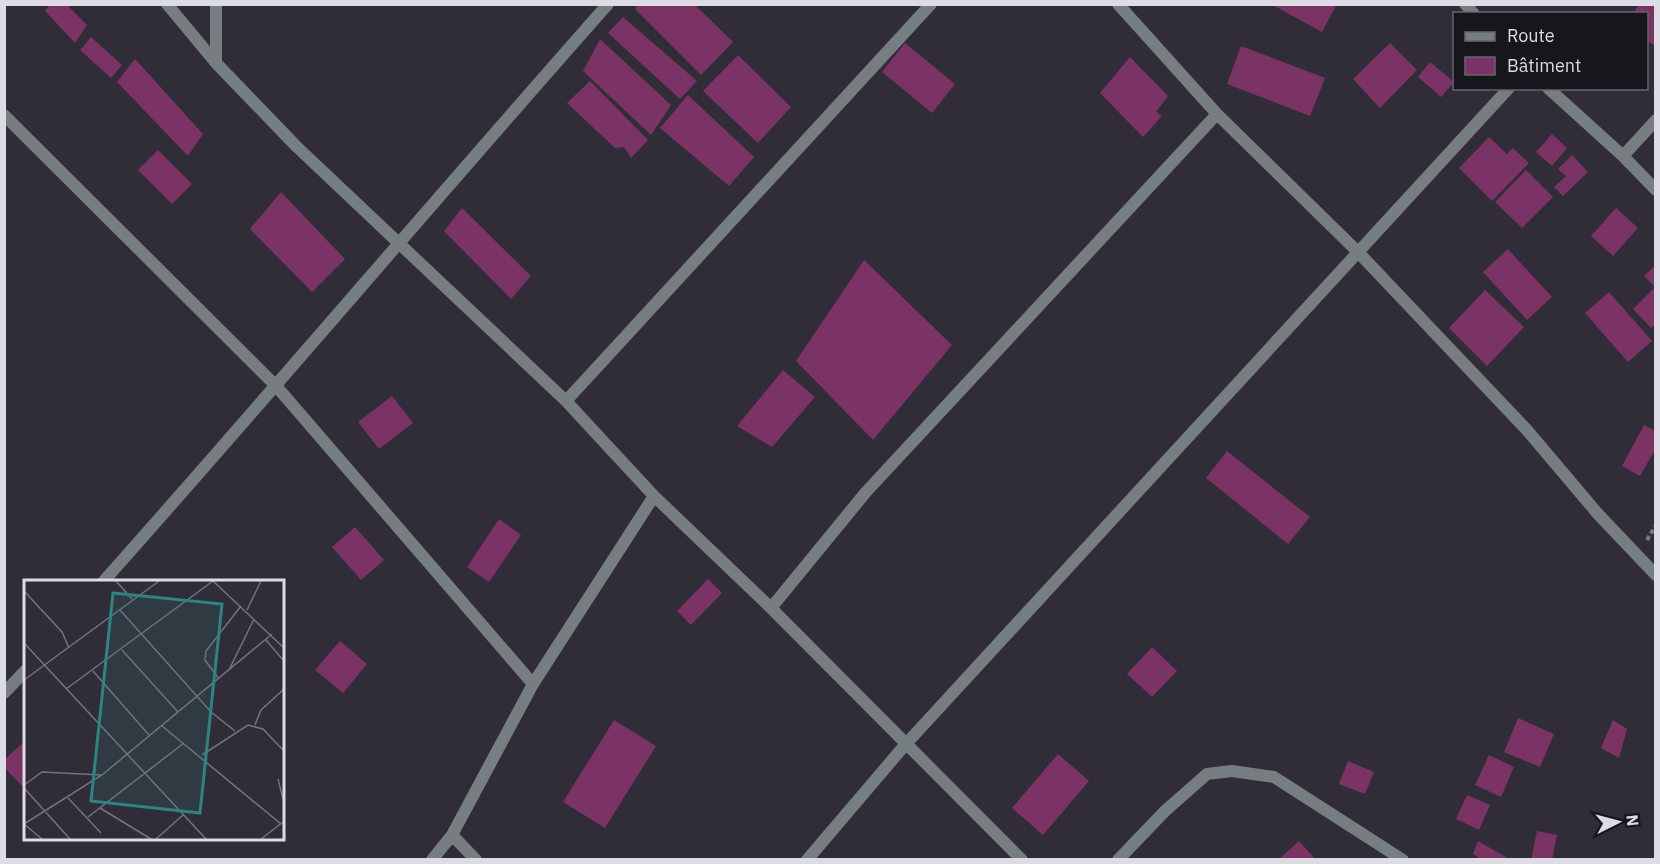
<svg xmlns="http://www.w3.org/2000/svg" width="1660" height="864" viewBox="0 0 1660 864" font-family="'IBM Plex Sans',sans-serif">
<rect width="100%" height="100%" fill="#302d39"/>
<path fill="#7b3265" d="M50 4H66L87 25 75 43 45 11Z
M639 4H694L733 42 701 75 635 9Z
M1271 4H1337L1322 32Z
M1639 4H1656V40L1653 45 1647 40V14H1633Z
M623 17 697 81 680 99 608 33Z
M91 37 122 65 111 78 80 50Z
M600 39 671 105 651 135 583 71Z
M905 43 955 84 932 113 882 72Z
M1390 43 1417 70 1380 108 1353 79Z
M1241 46 1325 78 1310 116 1227 84Z
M738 55 791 107 758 143 703 91Z
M1130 57 1168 96 1156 112 1162 116 1143 137 1100 93Z
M135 59 203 134 188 156 117 82Z
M1430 62 1454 82 1441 97 1418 77Z
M590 81 648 140 631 158 624 147 615 148 567 103Z
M688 95 754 157 729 186 660 128Z
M1552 134 1567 148 1552 166 1536 152Z
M1489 137 1507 154 1513 148 1529 163 1492 201 1459 168Z
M158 150 192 184 172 204 138 170Z
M1572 155 1588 172 1563 196 1554 187 1566 176 1558 169Z
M1526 170 1553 197 1522 228 1495 202Z
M281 192 345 259 312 292 250 229Z
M462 208 531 276 511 299 444 231Z
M1616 208 1638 228 1613 256 1591 236Z
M1508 249 1552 297 1527 320 1483 272Z
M864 260 952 345 873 440 796 361Z
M1656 265V324L1651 328 1633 309 1655 287 1644 276Z
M1485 290 1524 327 1487 366 1449 328Z
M1609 292 1652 341 1628 362 1585 313Z
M783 370 815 397 772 447 737 426Z
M392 396 413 423 379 449 358 422Z
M1644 425 1656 431V448L1640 476 1622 466Z
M1227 451 1310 517 1288 544 1206 478Z
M499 519 521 535 489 582 467 567Z
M355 527 384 560 361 580 332 547Z
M708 579 722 593 691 625 677 611Z
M340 641 367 664 343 693 315 670Z
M1152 647 1177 671 1152 697 1127 674Z
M1518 718 1554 734 1540 767 1504 752Z
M614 720 656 746 605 828 563 802Z
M1613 720 1627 729 1619 758 1601 748Z
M26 740V783L22 786 4 767V760Z
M1058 754 1089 781 1043 835 1012 808Z
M1489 755 1514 767 1501 797 1475 785Z
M1348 761 1374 772 1365 794 1339 784Z
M1467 795 1490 805 1479 830 1456 819Z
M1537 831 1557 835 1552 860H1531Z
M1299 841 1316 860H1278Z
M1478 841 1511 860H1483L1473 854Z"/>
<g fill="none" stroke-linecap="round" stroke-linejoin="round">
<path stroke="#7c7984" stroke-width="4" stroke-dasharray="4.5 3" stroke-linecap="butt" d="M1647 540 1656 525"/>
<path stroke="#777e81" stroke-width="12" d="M167 4 216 63 297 147 566 401 654 496 771 608 1022 860
M1118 4 1217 114 1358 252 1526 429 1598 514 1656 575
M1465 4 1474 14
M216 63V4
M1548 88 1623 156 1656 190
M4 115 277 387 533 684
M1623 156 1656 120
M566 401 931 4
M103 582C273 391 438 196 608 4
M771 608 866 492 1217 114
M4 693 26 670
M452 835 476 860
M432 860 452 835 533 684 654 496
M807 860 905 745 1509 88
M1118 860 1165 811 1207 774 1232 771 1274 777 1403 860"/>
</g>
<g transform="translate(24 580)">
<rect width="260" height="260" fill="#302d39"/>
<path fill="none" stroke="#75737d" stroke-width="1.5" d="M92 1 108 19M189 1 259 67M0 11 38 52 45 68M96 30 187 132 211 151M223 30 237 1M242 60 259 80M0 63 182 259M98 70 154 132M205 90 230 39M69 91 125 155M195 99 181 80 182 71 217 26M0 100 135 1M42 109 189 1M231 145 237 130 259 110M138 146 257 244M178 175 224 145 239 149 259 170M254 199 259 219M0 205 18 192 78 195M0 208 46 259M44 218 77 253M76 228 127 259M64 237 160 163M0 244 78 195 248 54M0 244 18 259M132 259 159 235M237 259 259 242"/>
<path fill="#2e8580" fill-opacity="0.15" stroke="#2e8580" stroke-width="3" d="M89 13 198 24 176 233 67 221Z"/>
<rect width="260" height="260" fill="none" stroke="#dddbe3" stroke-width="3"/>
</g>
<rect width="1660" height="864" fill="none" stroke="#dddbe3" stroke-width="12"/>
<rect x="1453" y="12" width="195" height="78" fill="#17161c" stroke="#66656c" stroke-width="1.5"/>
<rect x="1465" y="32" width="30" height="9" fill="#777e81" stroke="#66656c" stroke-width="1.5"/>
<text x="1507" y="42" font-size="18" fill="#dddbe3">Route</text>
<rect x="1465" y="57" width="30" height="18" fill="#7b3265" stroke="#66656c" stroke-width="1.5"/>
<text x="1507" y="72" font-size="18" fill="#dddbe3">Bâtiment</text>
<g transform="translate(1618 822) rotate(84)" stroke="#17161c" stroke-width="4.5" paint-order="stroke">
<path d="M0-4.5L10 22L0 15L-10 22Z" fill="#dddbe3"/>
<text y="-9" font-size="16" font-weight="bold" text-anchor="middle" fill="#dddbe3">N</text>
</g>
</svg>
